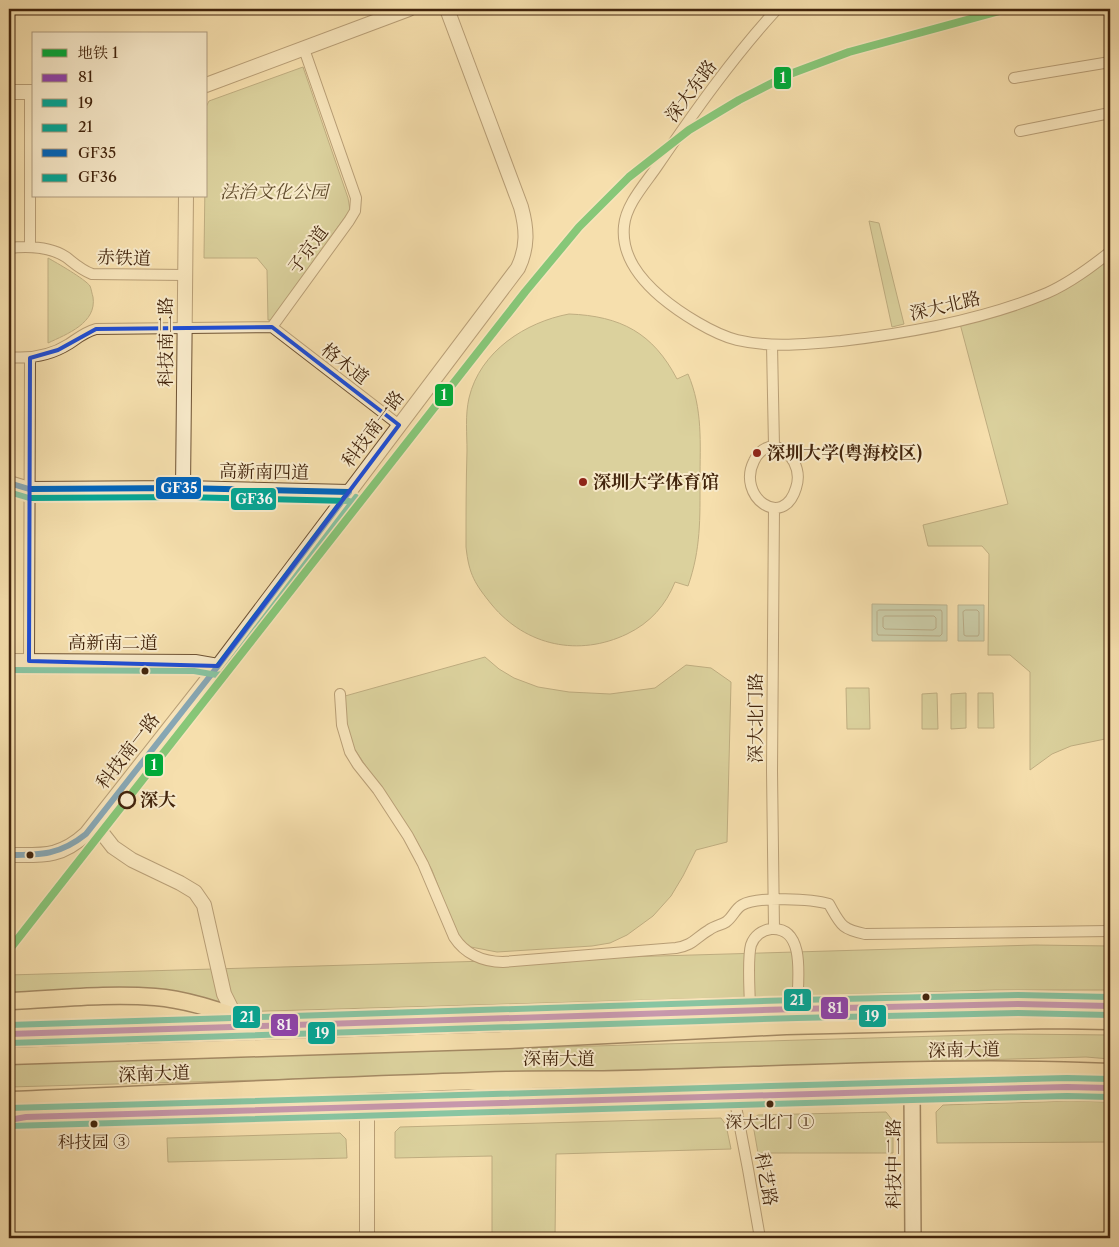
<svg xmlns="http://www.w3.org/2000/svg" width="1119" height="1247" viewBox="0 0 1119 1247" font-family="'Libre Caslon Text','Noto Serif SC',serif">
<rect width="100%" height="100%" fill="#f5dfad"/>
<filter id="stains"><feTurbulence type="fractalNoise" baseFrequency=".004" numOctaves="4"/><feColorMatrix values="0 0 0 0 .2 0 0 0 0 .09 0 0 0 0 .02 0 0 0 .5 -.17"/></filter>
<radialGradient id="worn" r=".72"><stop offset=".6" stop-color="#630" stop-opacity="0"/><stop offset="1" stop-color="#630" stop-opacity=".3"/></radialGradient>
<path fill="#bbc28a" stroke="#7e734b" d="M303 67 348 198 350 210 271 320H268L267 270 257 258H204L206 107 209 101Z
M869 221 879 223 904 324 892 327Z
M1110 252V738L1071 746 1052 754 1030 770V672L1010 655H988L989 554 982 546H928L923 525 1008 504 959 320 1050 292Z
M48 258C57 263 85 279 90 286 91 288 92 294 93 297 97 323 67 334 48 343Z
M569 314C621 316 653 333 677 379L688 374C703 409 700 443 700 480 700 518 701 549 688 586L675 582C666 605 650 623 627 634 579 657 526 646 492 605 475 584 469 575 466 547 466 515 466 483 467 451 467 434 465 415 469 398 480 351 526 322 569 314Z
M485 657 499 669 514 678 538 687 569 692 610 694 655 688 686 665 711 668 731 682 727 842 696 850 683 876 671 896 653 916 627 935 610 943 592 946 497 952 471 947 462 941 456 932 432 870 416 840 353 747 344 716 345 696Z
M846 688H869L870 729H847Z
M937 693 938 729H922V694Z
M966 693V728L951 729V694Z
M978 693H993L994 728H978Z
M1035 945 1110 946V990H995L233 1012 165 997 9 994V975Z
M1009 1034 1110 1035V1059L1086 1057 9 1087V1063Z
M1070 1101 1110 1102V1142L937 1143 936 1112 943 1105Z
M886 1112 893 1121V1153H758L752 1119 758 1115Z
M721 1118 726 1125 731 1149 556 1154 555 1238H492V1156L395 1158V1132L400 1127Z
M340 1133 346 1139 347 1158 168 1162 167 1138Z"/>
<path fill="#9cbda8" stroke="#78806a" d="M872 604 947 605V641H872Z
M958 605H984V641H958Z"/>
<g fill="none" stroke-linecap="round" stroke-linejoin="round">
<path stroke="#6f705a" stroke-width="1" d="M879 610H941L942 612V634L940 636 878 635 877 633V612Z
M966 610H977L979 612V634L978 636H966L964 635 963 612Z
M885 616H934L936 618V628L933 630 885 629 883 627V618Z"/>
<g stroke="#6f5334" stroke-width="12">
<path id="minor" d="M777 9C733 57 695 111 658 165 646 183 626 204 624 226 621 256 640 279 661 297 680 313 713 334 737 340 771 348 806 344 841 341 910 333 983 320 1047 293 1070 283 1091 267 1110 252
M1014 78 1110 62
M1020 131 1110 113
M30 247V92
M9 248C28 246 49 246 66 257 75 264 81 270 92 274L185 275
M272 327 399 425
M772 345 774 446
M9 357C30 359 50 356 69 344 78 338 85 332 96 329L272 327 349 221 355 211 356 198 304 49
M774 446C792 451 802 470 796 488 783 531 736 496 754 461 758 452 765 447 774 446Z
M29 661 30 358
M340 694 342 725 350 752 358 765 378 790 408 836 423 864 454 937C465 954 483 962 503 962L676 948C694 945 695 938 709 930 714 926 721 925 726 922 733 917 735 909 742 905 757 896 813 899 829 904 841 925 841 929 865 934L1110 931
M774 929 772 771 774 508
M750 1010C750 994 747 959 751 945 754 936 762 930 771 929 808 926 797 986 797 1009
M734 1096 748 1169 760 1238"/>
</g>
<g stroke="#6f5334" stroke-width="16">
<path id="tertiary" d="M206 85 409 9
M9 92H34
M9 483 29 489 183 488 349 492
M183 488 186 196
M9 661 195 662 218 666
M95 824 113 847 132 860 180 883 195 892 204 905 224 994 235 1016
M9 855C42 855 60 858 86 834L218 666 518 268C528 247 527 229 521 207L447 9
M367 1107V1238"/>
</g>
<g stroke="#42240c" stroke-width="18">
<path id="secondary" d="M504 1018 797 1009 1018 1004 1071 1006
M9 1034 454 1020
M80 1051 132 1035
M1054 1088H1110
M912 1091 913 1238
M477 1103 1021 1088
M255 1111 424 1105
M15 1117 229 1111"/>
</g>
<g stroke="#42240c" stroke-width="19">
<path id="primary" d="M9 1001C57 999 107 993 155 997 193 1000 230 1015 266 1026
M1058 1011 1110 1006
M443 1020 557 1028
M9 1056 509 1040 786 1026 1054 1020 1110 1021
M985 1079 1067 1087
M9 1100C175 1093 341 1085 507 1080 547 1079 588 1080 629 1079 789 1075 950 1065 1110 1072
M184 1101 267 1110
M412 1105 551 1088
M9 1120 26 1117"/>
</g>
<use href="#minor" stroke="#f8eaca" stroke-width="10"/>
<use href="#tertiary" stroke="#f8eaca" stroke-width="14"/>
<use href="#secondary" stroke="#f8eaca" stroke-width="15"/>
<use href="#primary" stroke="#f5dfad" stroke-width="16"/>
<g stroke="#f8eaca" stroke-width="10">
<path id="bus-1" d="M9 1034 797 1009 1018 1004 1110 1006
M9 1120 26 1117 912 1091 1067 1087 1110 1088"/>
</g>
<g stroke="#f8eaca" stroke-width="10">
<path id="bus-2" d="M9 1043 797 1018 1018 1013 1110 1015
M9 1126 912 1100 1067 1096 1110 1097"/>
</g>
<g stroke="#f8eaca" stroke-width="10">
<path id="bus-3" d="M9 1025 797 1000 1018 995 1110 997
M9 1108 912 1082 1067 1078 1110 1079"/>
</g>
<g stroke="#f8eaca" stroke-width="10">
<path id="bus-4" d="M9 483 29 489 183 488 349 492
M9 855C41 855 60 855 86 834L218 666 349 492"/>
</g>
<g stroke="#f8eaca" stroke-width="10">
<path id="bus-5" d="M9 492 29 498 183 497 349 501
M9 670 194 671 217 675 222 674 356 497"/>
</g>
<use href="#bus-1" stroke="#8e44ad" stroke-width="6"/>
<use href="#bus-2" stroke="#04a695" stroke-width="6"/>
<use href="#bus-3" stroke="#04a695" stroke-width="6"/>
<use href="#bus-4" stroke="#0065bd" stroke-width="6"/>
<use href="#bus-5" stroke="#04a695" stroke-width="6"/>
<g stroke="#f8eaca" stroke-width="11">
<path id="metro-1" d="M9 950 525 292 579 227 629 177 689 130 739 100 790 74 849 52 1007 9"/>
</g>
<use href="#metro-1" stroke="#00ab39" stroke-width="8"/>
</g>
<path d="M0 0H1119V1247H0ZM272 327 399 425 218 666 29 661 30 358 58 350 96 329Z" fill="#f5dfad" fill-opacity=".55" fill-rule="evenodd"/>
<path fill="none" stroke="#1d4ed8" stroke-width="4" stroke-linejoin="round" d="M272 327 399 425 218 666 29 661 30 358 58 350 96 329Z"/>
<g fill="#8f2418" stroke="#f8eaca" stroke-width="2">
<circle cx="757" cy="453" r="5"/>
<circle cx="583" cy="482" r="5"/>
</g>
<g fill="#42240c" stroke="#f8eaca" stroke-width="2">
<circle cx="145" cy="671" r="4.5"/>
<circle cx="30" cy="855" r="4.5"/>
<circle cx="926" cy="997" r="4.5"/>
<circle cx="770" cy="1104" r="4.5"/>
<circle cx="94" cy="1124" r="4.5"/>
</g>
<circle fill="#f8eaca" stroke="#42240c" stroke-width="2.5" cx="127" cy="800" r="8"/>
<g text-anchor="middle" dominant-baseline="central" stroke-width="4" stroke-linejoin="round" paint-order="stroke">
<g font-size="17" fill="#42240c" stroke="#f8eaca">
<text x="770" y="1122">深大北门 ①</text>
<text x="94" y="1142">科技园 ③</text>
</g>
<g font-size="18" fill="#42240c" stroke="#f8eaca">
<text transform="translate(691 91) rotate(-53)">深大东路</text>
<text transform="translate(308 250) rotate(-54)">子京道</text>
<text transform="translate(124 258) rotate(2)">赤铁道</text>
<text transform="translate(945 306) rotate(-13)">深大北路</text>
<text transform="translate(166 342) rotate(-90)">科技南二路</text>
<text transform="translate(345 364) rotate(38)">格木道</text>
<text transform="translate(373 429) rotate(-53)">科技南一路</text>
<text transform="translate(264 472) rotate(1)">高新南四道</text>
<text x="113" y="643">高新南二道</text>
<text transform="translate(756 718) rotate(-90)">深大北门路</text>
<text transform="translate(128 751) rotate(-52)">科技南一路</text>
<text transform="translate(964 1050) rotate(-1)">深南大道</text>
<text x="559" y="1059">深南大道</text>
<text transform="translate(154 1074) rotate(-2)">深南大道</text>
<text transform="translate(894 1164) rotate(-90)">科技中二路</text>
<text transform="translate(766 1179) rotate(80)">科艺路</text>
</g>
<g font-size="18" font-style="italic" fill="#604c2c" stroke="#f8eaca">
<text x="274" y="192">法治文化公园</text>
</g>
<g font-size="18" font-weight="bold" fill="#42240c" stroke="#f8eaca" text-anchor="start">
<text x="767" y="453">深圳大学(粤海校区)</text>
<text x="593" y="482">深圳大学体育馆</text>
</g>
<g font-size="18" font-weight="bold" fill="#42240c" stroke="#f8eaca" text-anchor="start">
<text x="140" y="800">深大</text>
</g>
</g>
<g stroke="#f8eaca" stroke-width="2">
<rect x="773" y="66" width="19" height="24" rx="5" fill="#00ab39"/>
<rect x="434" y="383" width="20" height="24" rx="5" fill="#00ab39"/>
<rect x="155" y="476" width="47" height="24" rx="5" fill="#0065bd"/>
<rect x="230" y="487" width="47" height="24" rx="5" fill="#04a695"/>
<rect x="144" y="753" width="20" height="24" rx="5" fill="#00ab39"/>
<rect x="783" y="988" width="29" height="24" rx="5" fill="#04a695"/>
<rect x="820" y="996" width="29" height="24" rx="5" fill="#8e44ad"/>
<rect x="858" y="1004" width="29" height="24" rx="5" fill="#04a695"/>
<rect x="232" y="1005" width="29" height="24" rx="5" fill="#04a695"/>
<rect x="270" y="1013" width="29" height="24" rx="5" fill="#8e44ad"/>
<rect x="307" y="1021" width="29" height="24" rx="5" fill="#04a695"/>
</g>
<g font-size="14" text-anchor="middle" font-weight="bold" fill="#fff">
<text x="783" y="83">1</text>
<text x="444" y="400">1</text>
<text x="179" y="493">GF35</text>
<text x="254" y="504">GF36</text>
<text x="154" y="770">1</text>
<text x="797" y="1005">21</text>
<text x="835" y="1013">81</text>
<text x="872" y="1021">19</text>
<text x="247" y="1022">21</text>
<text x="284" y="1030">81</text>
<text x="322" y="1038">19</text>
</g>
<rect width="1119" height="1247" fill="none" stroke="#f5dfad" stroke-width="30"/>
<rect x="10" y="10" width="1099" height="1227" fill="none" stroke="#42240c" stroke-width="2.5"/>
<rect x="15" y="15" width="1089" height="1217" fill="none" stroke="#42240c"/>
<rect x="32" y="32" width="175" height="165" fill="#f8eaca" stroke="#af9b7e"/>
<rect x="42" y="49" width="25" height="8" fill="#00ab39" stroke="#af9b7e"/>
<text x="78" y="58" font-size="15" fill="#42240c">地铁 1</text>
<rect x="42" y="74" width="25" height="8" fill="#8e44ad" stroke="#af9b7e"/>
<text x="78" y="82" font-size="15" fill="#42240c">81</text>
<rect x="42" y="99" width="25" height="8" fill="#04a695" stroke="#af9b7e"/>
<text x="78" y="108" font-size="15" fill="#42240c">19</text>
<rect x="42" y="124" width="25" height="8" fill="#04a695" stroke="#af9b7e"/>
<text x="78" y="132" font-size="15" fill="#42240c">21</text>
<rect x="42" y="149" width="25" height="8" fill="#0065bd" stroke="#af9b7e"/>
<text x="78" y="158" font-size="15" fill="#42240c">GF35</text>
<rect x="42" y="174" width="25" height="8" fill="#04a695" stroke="#af9b7e"/>
<text x="78" y="182" font-size="15" fill="#42240c">GF36</text>
<rect width="100%" height="100%" filter="url(#stains)"/>
<rect width="100%" height="100%" fill="url(#worn)"/>
</svg>
